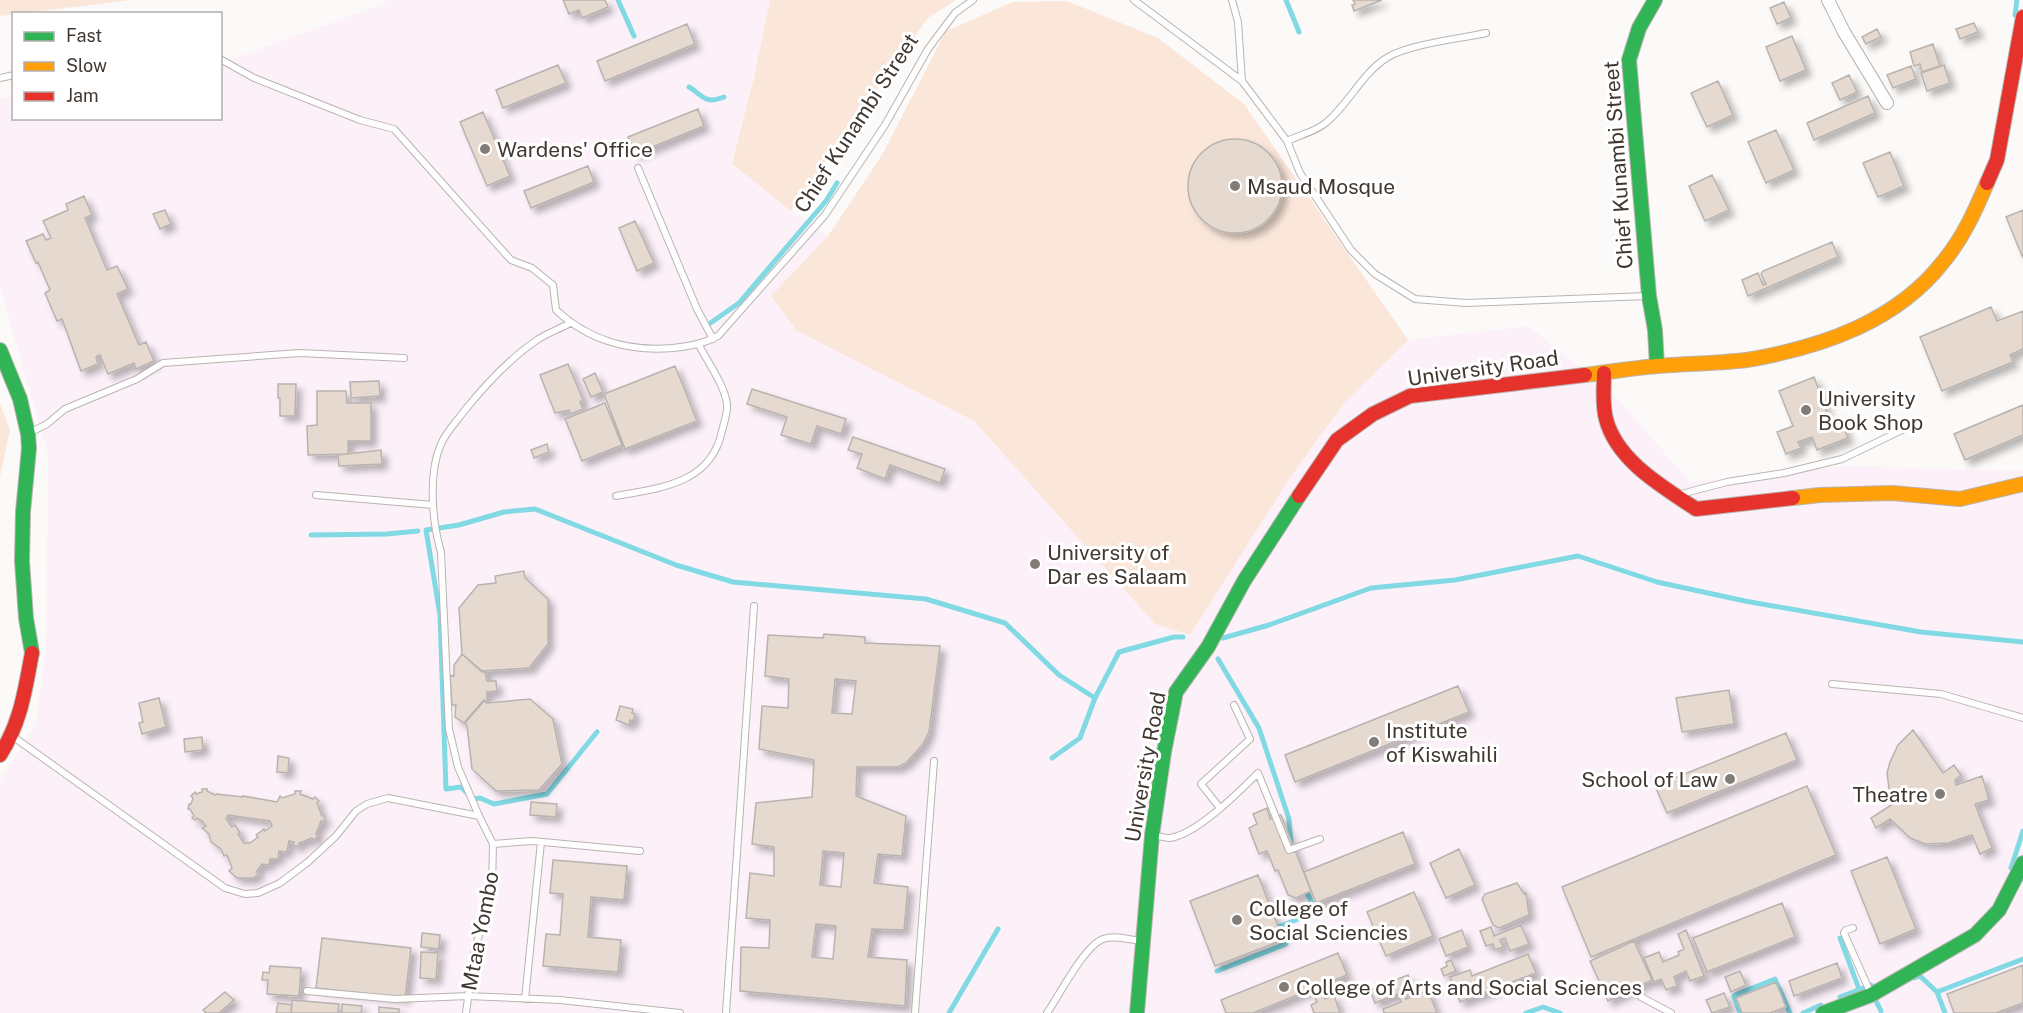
<svg xmlns="http://www.w3.org/2000/svg" width="2023" height="1013" viewBox="0 0 2023 1013" font-family="'Public Sans',sans-serif">
<defs>
<filter id="shadow"><feDropShadow dx="5.5" dy="5.5" stdDeviation="3" flood-color="#0004"/></filter>
</defs>
<rect width="100%" height="100%" fill="#fcfaf8"/>
<path fill="#fdf1f9" d="M388 0H770L754 77 732 164 791 211 828 236 882 155 946 31 1013 2 1067 1 1158 38 1244 104 1408 340 1529 326 1619 400 1690 482 1844 466 2020 471 2023 469V1013H0V781L36 723 46 646 48 455 0 288V99L13 96 14 118H220L221 63 369 9Z"/>
<path fill="#fbe7da" d="M0 0H131L0 16Z
M770 0H956L928 18 791 211 732 164 754 77Z
M1067 1 1158 38 1244 104 1408 340 1344 403 1289 479 1190 635 1155 624 974 421 797 331 771 296 828 236 882 155 946 31 1013 2Z
M0 403 10 430 0 477Z"/>
<g fill="none" stroke-linecap="round" stroke-linejoin="round">
<path stroke="#81d9e4" stroke-width="5" d="M618 0 634 36
M1286 0 1299 32
M2015 15 2017 0
M689 87C703 95 704 105 724 97
M709 324 739 303 826 201 837 183
M311 535 387 534 418 531
M1223 638 1269 625 1371 588 1455 580 1578 556 1657 582 1745 601 1921 632 2023 642
M1218 659 1259 728 1289 819 1291 843
M597 732 547 794 494 804 480 798 473 799 461 787 446 789 440 615 426 530 459 525 504 512 535 509 676 565 733 582 926 599 1005 623 1059 675 1095 698
M1052 758 1080 738 1095 698 1119 652 1174 637H1183
M2011 868 2023 831
M1840 938 1859 989
M1217 971 1286 944 1278 927 1316 912 1305 888
M1914 978 1920 976 1937 992
M1840 997 1871 985
M1874 997 1881 1011
M949 1013 998 929
M1526 1013 1543 1007 1560 1013
M1740 1013 1734 996 1735 995 1775 979 1790 1013
M1803 1013 1821 1005
M1945 1013 1937 992 2023 959"/>
</g>
<path fill="#e6d9d0" stroke="#b8b3af" stroke-width="1.5" fill-rule="evenodd" filter="url(#shadow)" d="M563 0H605L608 7 582 18 579 10 569 14Z
M1353 0H1382L1354 11 1352 5 1355 4Z
M1784 2 1791 18 1777 24 1770 8Z
M1974 23 1978 32 1960 39 1956 29Z
M687 24 695 44 605 81 597 61Z
M1877 29 1881 37 1866 44 1862 37Z
M1792 36 1806 70 1780 81 1766 47Z
M1933 44 1940 66 1922 72 1920 64 1914 66 1910 52Z
M558 65 566 83 503 108 496 90Z
M1944 65 1950 83 1927 91 1921 73Z
M1911 66 1916 79 1893 88 1887 75Z
M1849 75 1857 92 1840 100 1832 83Z
M1718 81 1733 115 1707 127 1691 93Z
M1868 96 1875 113 1814 140 1807 123Z
M698 109 704 126 635 154 628 137Z
M483 112 510 176 487 186 460 122Z
M1776 130 1794 170 1766 183 1748 142Z
M1188 186a47 47 0 1 1 94 0a47 47 0 1 1-94 0Z
M1890 152 1904 186 1878 197 1863 163Z
M588 166 594 182 531 208 524 191Z
M1712 175 1729 210 1705 221 1689 186Z
M84 196 92 215 85 218 107 270 117 266 128 289 117 294 139 345 146 342 154 361 136 369 134 363 108 374 100 355 96 357 98 364 81 371 62 319 57 321 45 293 50 290 38 262 36 263 26 241 43 234 46 240 51 238 43 221 68 210 66 204Z
M165 210 171 224 160 229 153 214Z
M2023 210V258L2006 217Z
M635 221 654 263 637 271 619 228Z
M1832 242 1838 257 1748 296 1742 280 1758 273 1763 285 1766 284 1761 274 1763 271Z
M1991 307 1997 321 2023 311V349L2010 355 2013 362 1942 391 1920 337Z
M568 364 583 400 580 402 583 409 571 414 569 410 555 413 540 375Z
M675 366 697 421 625 449 604 394Z
M595 373 603 392 591 397 583 379Z
M1814 377 1832 426 1842 422 1848 438 1817 450 1812 437 1798 442 1801 448 1786 454 1777 432 1793 426 1779 391Z
M379 381 380 396 351 398 350 382Z
M278 384H296L295 416H280V398H278Z
M752 389 846 419 841 434 817 426 811 444 781 435 787 417 747 404Z
M317 391H346L347 403H371V441H348V454L308 455 307 426 317 425Z
M605 403 622 445 582 461 565 419Z
M2023 405V435L1965 460 1954 434Z
M853 437 945 469 940 483 890 465 885 479 857 468 862 454 848 450Z
M547 444 549 452 534 458 531 450Z
M381 450 382 464 339 466 338 455Z
M524 571 525 578 548 599V644L529 668 482 671 462 654 459 608 478 585 496 583 495 576Z
M824 634 865 637V643L940 646 929 732 923 744 906 763 898 767H857L856 796 906 816 902 856 878 854 874 883 908 887 904 930 872 929 868 957 907 960 905 1006 740 991 741 947 769 948 770 920 746 918 750 873 774 876V847L752 844 756 803 812 797 814 760 759 749 762 706 788 708 789 679 765 676 768 635 823 638ZM835 679 856 681 852 714 832 713ZM823 851 844 853 841 887 820 885ZM816 924 836 926 833 959 812 957Z
M462 654 482 672H485L487 681H496L497 691 487 692V702L484 700 464 723 455 717 456 705H452L450 675 454 676V665Z
M1458 686 1469 712 1295 782 1285 755Z
M1729 690 1734 724 1682 732 1676 698Z
M159 698 166 727 142 734 139 723 143 722 139 703Z
M530 699 553 719 562 764 539 790 496 791 472 769 467 726 465 723 484 701 487 703Z
M620 706 633 709 632 713 635 714 633 721 630 720 629 725 616 720Z
M1913 730 1943 773 1954 765 1961 775 1955 780 1956 785 1982 776 1989 800 1975 804 1992 848 1980 854 1972 835 1948 843 1925 844 1910 838 1890 819 1876 828 1871 818 1896 802 1889 788 1887 773 1890 762 1898 745Z
M1786 733 1797 760 1667 813 1655 786Z
M202 737 203 750 185 752 184 739Z
M278 756 289 758 288 773 277 772Z
M1807 786 1836 855 1591 957 1562 887Z
M202 789H207V791L215 795 217 794 243 797V796L277 802 280 796 282 798 295 794V791H301L300 794 313 799 315 797 319 801 317 803 322 816H325L324 822 321 821 316 834 318 836 314 840 312 838 299 843V846H293L294 842 289 841 287 852 279 851 278 859H270L269 865 262 864 256 872 259 874 253 878H237L229 871 232 868 228 857 226 855 224 856 221 849 211 842 209 834 202 828 206 826 202 821 197 818 195 820 192 818 194 816 190 809H188L189 804H191L193 798 191 796 195 792 196 794 202 792ZM228 815 270 821 272 826 265 831 264 829 256 835 258 837 250 843H244L238 834 240 833 235 825 232 827 226 819Z
M531 802 557 804 556 817 530 815Z
M1267 808 1270 819 1281 815 1311 891 1296 898 1288 895 1278 870 1275 871 1267 851 1259 854 1249 828 1257 824 1253 814Z
M1403 832 1415 864 1316 903 1304 872Z
M1459 849 1475 885 1446 898 1430 863Z
M1887 857 1916 929 1880 944 1851 871Z
M553 860 627 866 624 900 591 897 588 937 621 940 618 972 543 966 546 934 560 935 563 894 550 893Z
M1258 875 1283 940 1215 966 1190 901Z
M1517 883 1524 894 1526 893 1529 915 1499 928 1493 925 1482 899 1485 894Z
M1414 892 1433 936 1386 956 1367 912Z
M1782 903 1795 937 1707 972 1693 938Z
M1521 925 1529 944 1510 951 1505 938 1500 940 1503 947 1495 950 1493 944 1486 946 1480 931 1491 927 1494 936Z
M1462 930 1468 947 1446 956 1439 939Z
M1686 930 1704 976 1690 981 1686 971 1674 977 1677 986 1666 990 1661 979 1654 982 1644 958 1659 952 1663 962 1679 955 1678 952 1684 949 1678 934Z
M422 933 440 935 439 949 421 947Z
M322 938 411 948 405 998 316 988Z
M1634 941 1652 980 1608 1001 1590 961Z
M421 952 438 953 436 979 420 978Z
M1338 953 1347 975 1253 1013H1226L1221 1000Z
M1528 954 1536 973 1460 1002 1450 977 1470 970 1472 976Z
M1451 960 1456 971 1444 976 1441 969 1447 966 1446 962Z
M1837 963 1842 978 1794 996 1789 981Z
M2023 965V1003L1996 1013H1954L1947 994Z
M270 966 301 968 299 996 267 994 268 980H262L263 972 269 973Z
M1740 971 1746 985 1731 992 1725 977Z
M1408 975 1413 986 1402 990 1406 999 1428 990 1437 1013H1384L1383 1009 1401 1002 1398 994 1375 1003 1370 990Z
M1776 982 1786 1007 1770 1013H1742L1736 998Z
M1321 990 1325 999 1334 995 1340 1013H1314L1311 1005 1317 1002 1313 993Z
M225 992 234 1000 219 1013H206L203 1010Z
M1724 993 1730 1007 1712 1013 1706 1000Z
M292 1000 339 1004 338 1013H291Z
M278 1003 292 1005 291 1013H276Z
M342 1004 362 1006 361 1013H342Z
M379 1007 399 1009V1013H379Z"/>
<g fill="none" stroke-linecap="round" stroke-linejoin="round">
<g stroke="#b9b4b0" stroke-width="8">
<path id="lane" d="M1134 0 1242 81 1287 141 1300 173 1351 250 1375 274 1415 299 1466 303 1647 296
M1232 0 1238 22 1242 81
M220 59 254 78 360 120 394 129 511 260 532 268 553 285 556 310C588 340 629 352 673 348 690 346 703 344 718 336L825 215 885 125 928 49 955 13 973 0
M0 78 14 75
M1287 141C1299 135 1318 131 1328 121 1350 102 1362 73 1388 57 1411 44 1458 39 1486 33
M638 168 697 309 713 339
M31 432 47 424 65 409 137 379 163 363 300 353 404 358
M1681 494 1727 482 1784 473 1842 459 1904 429
M316 495 433 505
M616 496C660 488 711 484 722 431 724 423 728 412 727 404 725 386 707 361 699 345
M1832 684 1941 694 2023 718
M15 738 225 888 245 894 258 893 280 883 308 862 336 836 356 811 367 804 388 798 479 816
M1220 808 1201 784 1250 739 1234 705
M1155 836C1160 836 1166 838 1170 838 1197 834 1239 792 1258 773L1289 850 1320 839
M493 844 532 841 640 851
M1853 928 1846 930 1844 933 1871 994
M1636 990 1641 997 1671 1013
M307 991 395 999 468 996 560 1000 680 1013
M525 999 541 842
M466 1013 474 953 492 886 493 844 479 816 458 767 449 729 441 552C432 522 428 473 441 444 446 432 457 421 465 410 486 384 509 359 537 340 547 333 560 329 570 323
M726 1013 754 606
M915 1013 934 761
M1047 1013C1059 996 1084 946 1103 939 1113 935 1129 939 1140 941"/>
</g>
<g stroke="#b9b4b0" stroke-width="14">
<path id="street" d="M1828 0 1844 32 1887 103"/>
</g>
<g stroke="#b9b4b0" stroke-width="16">
<path id="fast" d="M1655 0 1639 28 1629 60 1649 296 1655 330 1657 366
M0 350 20 399 28 434 29 448 23 512 22 561 26 618 32 653
M1137 1013 1152 835 1164 752 1176 692 1208 647 1244 581 1299 496
M1823 1013 1871 995 1975 935 1999 910 2023 863"/>
</g>
<g stroke="#b9b4b0" stroke-width="16">
<path id="slow" d="M1585 375C1609 372 1633 368 1657 366 1689 363 1722 364 1753 359 1824 346 1897 321 1943 262 1963 238 1975 211 1987 183
M1793 498 1820 495 1892 493 1960 499 2023 484"/>
</g>
<g stroke="#b9b4b0" stroke-width="16">
<path id="jam" d="M1987 183 1997 160 2023 17
M1604 373C1604 388 1602 404 1606 419 1617 461 1663 487 1696 509L1793 498
M1299 496 1337 440 1373 414 1410 396 1585 375
M0 755C21 722 25 690 32 653"/>
</g>
<use href="#lane" stroke="#fffefe" stroke-width="6"/>
<use href="#street" stroke="#fffefe" stroke-width="12"/>
<use href="#fast" stroke="#30b455" stroke-width="14"/>
<use href="#slow" stroke="#ff9f0a" stroke-width="14"/>
<use href="#jam" stroke="#e5322d" stroke-width="14"/>
</g>
<g fill="#827c77" stroke="#fff" stroke-width="2">
<circle cx="485" cy="149" r="6"/>
<circle cx="1235" cy="186" r="6"/>
<circle cx="1806" cy="410" r="6"/>
<circle cx="1035" cy="564" r="6"/>
<circle cx="1374" cy="742" r="6"/>
<circle cx="1730" cy="779" r="6"/>
<circle cx="1940" cy="794" r="6"/>
<circle cx="1237" cy="920" r="6"/>
<circle cx="1284" cy="987" r="6"/>
</g>
<g text-anchor="middle" dominant-baseline="central" stroke-width="6" stroke-linejoin="round" paint-order="stroke">
<g font-size="21" fill="#413832" stroke="#fff">
<text transform="translate(856 123) rotate(-57)">Chief Kunambi Street</text>
<text transform="translate(1618 165) rotate(-94)">Chief Kunambi Street</text>
<text transform="translate(1483 368) rotate(-8)">University Road</text>
<text transform="translate(1145 767) rotate(-80)">University Road</text>
<text transform="translate(480 931) rotate(-79)">Mtaa Yombo</text>
</g>
<g font-size="21" fill="#413832" stroke="#fff" text-anchor="start">
<text x="497" y="149">Wardens' Office</text>
<text x="1247" y="186">Msaud Mosque</text>
<text x="1818" y="398">University<tspan x="1818" dy="24">Book Shop</tspan></text>
<text x="1047" y="552">University of<tspan x="1047" dy="24">Dar es Salaam</tspan></text>
<text x="1386" y="730">Institute<tspan x="1386" dy="24">of Kiswahili</tspan></text>
<text x="1718" y="779" text-anchor="end">School of Law</text>
<text x="1928" y="794" text-anchor="end">Theatre</text>
<text x="1249" y="908">College of<tspan x="1249" dy="24">Social Sciencies</tspan></text>
<text x="1296" y="987">College of Arts and Social Sciences</text>
</g>
</g>
<rect x="12" y="12" width="210" height="108" fill="#ffffff" stroke="#b3afad" stroke-width="1.5"/>
<rect x="24" y="32" width="30" height="9" fill="#30b455" stroke="#b3afad" stroke-width="1.5"/>
<text x="66" y="42" font-size="18" fill="#413832">Fast</text>
<rect x="24" y="62" width="30" height="9" fill="#ff9f0a" stroke="#b3afad" stroke-width="1.5"/>
<text x="66" y="72" font-size="18" fill="#413832">Slow</text>
<rect x="24" y="92" width="30" height="9" fill="#e5322d" stroke="#b3afad" stroke-width="1.5"/>
<text x="66" y="102" font-size="18" fill="#413832">Jam</text>
</svg>
